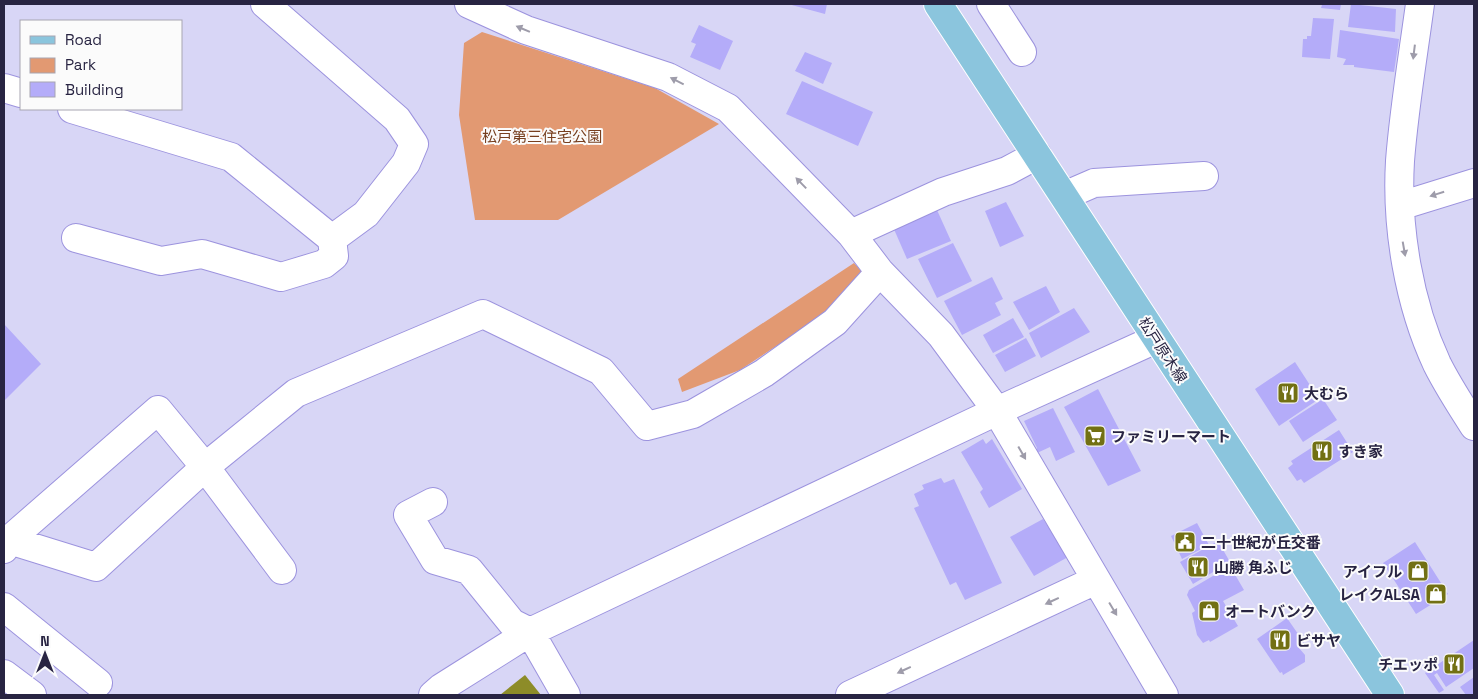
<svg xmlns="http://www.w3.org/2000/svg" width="1478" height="699" viewBox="0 0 1478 699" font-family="'Space Grotesk','Noto Sans JP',sans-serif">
<rect width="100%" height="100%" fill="#d8d6f6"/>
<path fill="#e29972" d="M482 32 655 88 719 124 558 220H475L459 115 464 43Z
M854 263 864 274 840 304 740 370 682 392 678 379Z"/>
<path fill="#8d8c28" d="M525 675 541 695H500Z"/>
<path fill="#b4acf9" d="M788 4H827L825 14Z
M1318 4H1341L1340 10 1321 8 1322 5Z
M1351 4 1396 9 1395 32 1348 27Z
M1313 18 1334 19 1330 59 1302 57 1303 39H1307V36H1311Z
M699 25 733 41 720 70 690 57 696 44 691 42Z
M1340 30 1399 39 1394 72 1354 67V65H1343L1346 59 1337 57Z
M805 52 832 63 823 84 795 71Z
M802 81 873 112 858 146 786 114Z
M1006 202 1024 236 1000 247 985 211Z
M937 210 951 241 907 259 893 227Z
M953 243 972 281 937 298 918 259Z
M992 277 1003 299 995 303 1001 315 962 335 944 301Z
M1046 286 1060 312 1029 330 1013 302Z
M1074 308 1090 332 1041 358 1029 333Z
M1013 318 1024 337 993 353 983 335Z
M4 324 41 364 4 401Z
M1026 338 1036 356 1005 372 995 355Z
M1295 362 1319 399 1279 426 1255 389Z
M1098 389 1141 471 1108 486 1064 407Z
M1323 399 1337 420 1303 442 1289 421Z
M1053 408 1075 452 1056 461 1050 447 1037 453V448L1024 421Z
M1339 430 1353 452 1304 483 1301 479 1297 481 1288 468 1293 464 1291 461Z
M983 439 986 444 992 439 1022 489 989 508 980 492 983 489 961 452Z
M941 478 944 483 954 479 1002 583 965 600 956 582 950 585 914 508 919 506 914 494 924 489 922 485Z
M1043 519 1068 557 1034 576 1010 537Z
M1197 523 1209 545 1182 559 1171 536Z
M1218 541 1230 562 1193 584 1180 562Z
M1415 542 1448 594 1416 614 1383 563Z
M1230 566 1244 590 1223 601 1238 626 1210 642 1209 640 1203 643 1197 635 1192 613 1195 611 1187 595 1189 590Z
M1287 618 1305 644 1299 648 1305 655V662L1283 675 1282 672 1280 673 1257 639Z
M1474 640V668L1446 687 1437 673 1434 675 1444 690 1439 693 1425 673Z
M1474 677V695H1466L1460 687Z"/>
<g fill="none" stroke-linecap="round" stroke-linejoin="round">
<g stroke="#9c93de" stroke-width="30">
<path id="minor" d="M265 4 397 119 414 144 406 163 366 214 332 239
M469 4 526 30 668 77 728 108 851 234 880 272 941 335 997 411 1164 695
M991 4 1022 52
M1420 4C1413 56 1404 109 1400 161 1396 228 1409 304 1437 364 1448 386 1461 406 1474 426
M4 88 21 93
M72 109 231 157 332 239 334 256 324 264 281 277 202 254 161 261 76 238
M1064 196 1094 183 1204 176
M1400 206 1474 183
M851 234 943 192 1007 171 1037 155
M433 502 408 515 435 560 469 570 512 623 530 632 566 695
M4 541 9 540 96 567 205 467 282 570
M4 549 9 540 158 410 205 467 296 393 483 314 601 371 647 426 693 414 764 373 835 322 880 272
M4 607 98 683
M4 674 32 695
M433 695 441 688 530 632 997 411 1156 339
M850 695 1096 580"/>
</g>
<g stroke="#fff" stroke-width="30">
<path id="major" d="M938 4 1390 695"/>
</g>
<use href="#minor" stroke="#fff" stroke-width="28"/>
<use href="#major" stroke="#8bc5dd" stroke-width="28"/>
</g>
<defs><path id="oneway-solid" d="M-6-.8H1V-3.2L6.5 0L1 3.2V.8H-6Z" transform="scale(1.25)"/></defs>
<g fill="#9e9caa">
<use href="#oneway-solid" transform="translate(523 29) rotate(-157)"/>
<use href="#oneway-solid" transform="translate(1414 52) rotate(97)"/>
<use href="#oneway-solid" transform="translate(677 81) rotate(-153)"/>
<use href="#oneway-solid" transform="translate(801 183) rotate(-134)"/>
<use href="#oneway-solid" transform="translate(1437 194) rotate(163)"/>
<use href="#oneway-solid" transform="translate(1404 249) rotate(80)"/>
<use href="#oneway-solid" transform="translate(1022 453) rotate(60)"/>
<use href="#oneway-solid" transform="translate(1052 601) rotate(155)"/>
<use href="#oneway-solid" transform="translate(1113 609) rotate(59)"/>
<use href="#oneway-solid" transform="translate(904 670) rotate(155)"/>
</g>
<defs>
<g id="restaurant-square" transform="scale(1.125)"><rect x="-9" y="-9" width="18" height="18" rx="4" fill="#727013" stroke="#fbfbfb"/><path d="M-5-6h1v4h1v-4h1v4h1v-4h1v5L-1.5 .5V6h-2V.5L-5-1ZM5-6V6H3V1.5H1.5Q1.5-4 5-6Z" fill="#fff"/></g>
<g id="supermarket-square" transform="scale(1.125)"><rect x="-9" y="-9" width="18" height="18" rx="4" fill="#727013" stroke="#fbfbfb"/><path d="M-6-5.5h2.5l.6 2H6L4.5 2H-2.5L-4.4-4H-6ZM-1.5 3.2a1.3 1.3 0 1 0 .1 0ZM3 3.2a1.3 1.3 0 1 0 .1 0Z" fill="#fff"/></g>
<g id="civic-square" transform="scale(1.125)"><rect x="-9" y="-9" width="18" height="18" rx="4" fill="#727013" stroke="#fbfbfb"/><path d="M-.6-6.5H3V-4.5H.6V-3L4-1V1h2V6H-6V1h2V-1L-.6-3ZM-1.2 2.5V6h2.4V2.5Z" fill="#fff"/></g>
<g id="shop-square" transform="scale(1.125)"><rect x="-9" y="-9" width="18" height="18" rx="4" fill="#727013" stroke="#fbfbfb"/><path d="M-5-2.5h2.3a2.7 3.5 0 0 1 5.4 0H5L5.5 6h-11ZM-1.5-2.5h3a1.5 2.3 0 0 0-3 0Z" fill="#fff"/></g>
</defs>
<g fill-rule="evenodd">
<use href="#restaurant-square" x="1288" y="393"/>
<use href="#supermarket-square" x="1095" y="436"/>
<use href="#restaurant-square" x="1322" y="451"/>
<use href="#civic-square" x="1185" y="542"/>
<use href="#restaurant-square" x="1198" y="567"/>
<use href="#shop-square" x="1418" y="571"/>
<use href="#shop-square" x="1436" y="594"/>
<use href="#shop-square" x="1209" y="611"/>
<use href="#restaurant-square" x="1280" y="640"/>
<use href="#restaurant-square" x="1454" y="664"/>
</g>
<g text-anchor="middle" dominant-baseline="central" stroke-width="4" stroke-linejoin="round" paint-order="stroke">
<g font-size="15" fill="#773f1f" stroke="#fbfbfb">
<text x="542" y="136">松戸第三住宅公園</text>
</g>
<g font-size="15" fill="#282442" stroke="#fbfbfb">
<text transform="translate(1163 350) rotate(57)">松戸原木線</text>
</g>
<g font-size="15" font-weight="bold" fill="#282442" stroke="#fbfbfb" text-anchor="start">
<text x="1304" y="393">大むら</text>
<text x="1111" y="436">ファミリーマート</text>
<text x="1338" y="451">すき家</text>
<text x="1201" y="542">二十世紀が丘交番</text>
<text x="1214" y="567">山勝 角ふじ</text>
<text x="1402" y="571" text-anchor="end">アイフル</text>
<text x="1420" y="594" text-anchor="end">レイクALSA</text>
<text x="1225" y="611">オートバンク</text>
<text x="1296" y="640">ビサヤ</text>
<text x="1438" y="664" text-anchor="end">チエッポ</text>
</g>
</g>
<rect width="1478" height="699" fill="none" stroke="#282442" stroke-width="10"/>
<rect x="20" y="20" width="162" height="90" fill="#fbfbfb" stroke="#a7a5b1"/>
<rect x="30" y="36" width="25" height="8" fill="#8bc5dd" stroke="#a7a5b1"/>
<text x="65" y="45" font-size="15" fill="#282442">Road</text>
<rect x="30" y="58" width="25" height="15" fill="#e29972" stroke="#a7a5b1"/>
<text x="65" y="70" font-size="15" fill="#282442">Park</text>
<rect x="30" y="82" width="25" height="15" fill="#b4acf9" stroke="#a7a5b1"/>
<text x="65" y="95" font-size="15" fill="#282442">Building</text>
<g transform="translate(45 654)" stroke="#fbfbfb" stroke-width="4" paint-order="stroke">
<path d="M0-4L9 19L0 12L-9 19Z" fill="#282442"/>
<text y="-8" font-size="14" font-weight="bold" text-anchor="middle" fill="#282442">N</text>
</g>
</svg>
